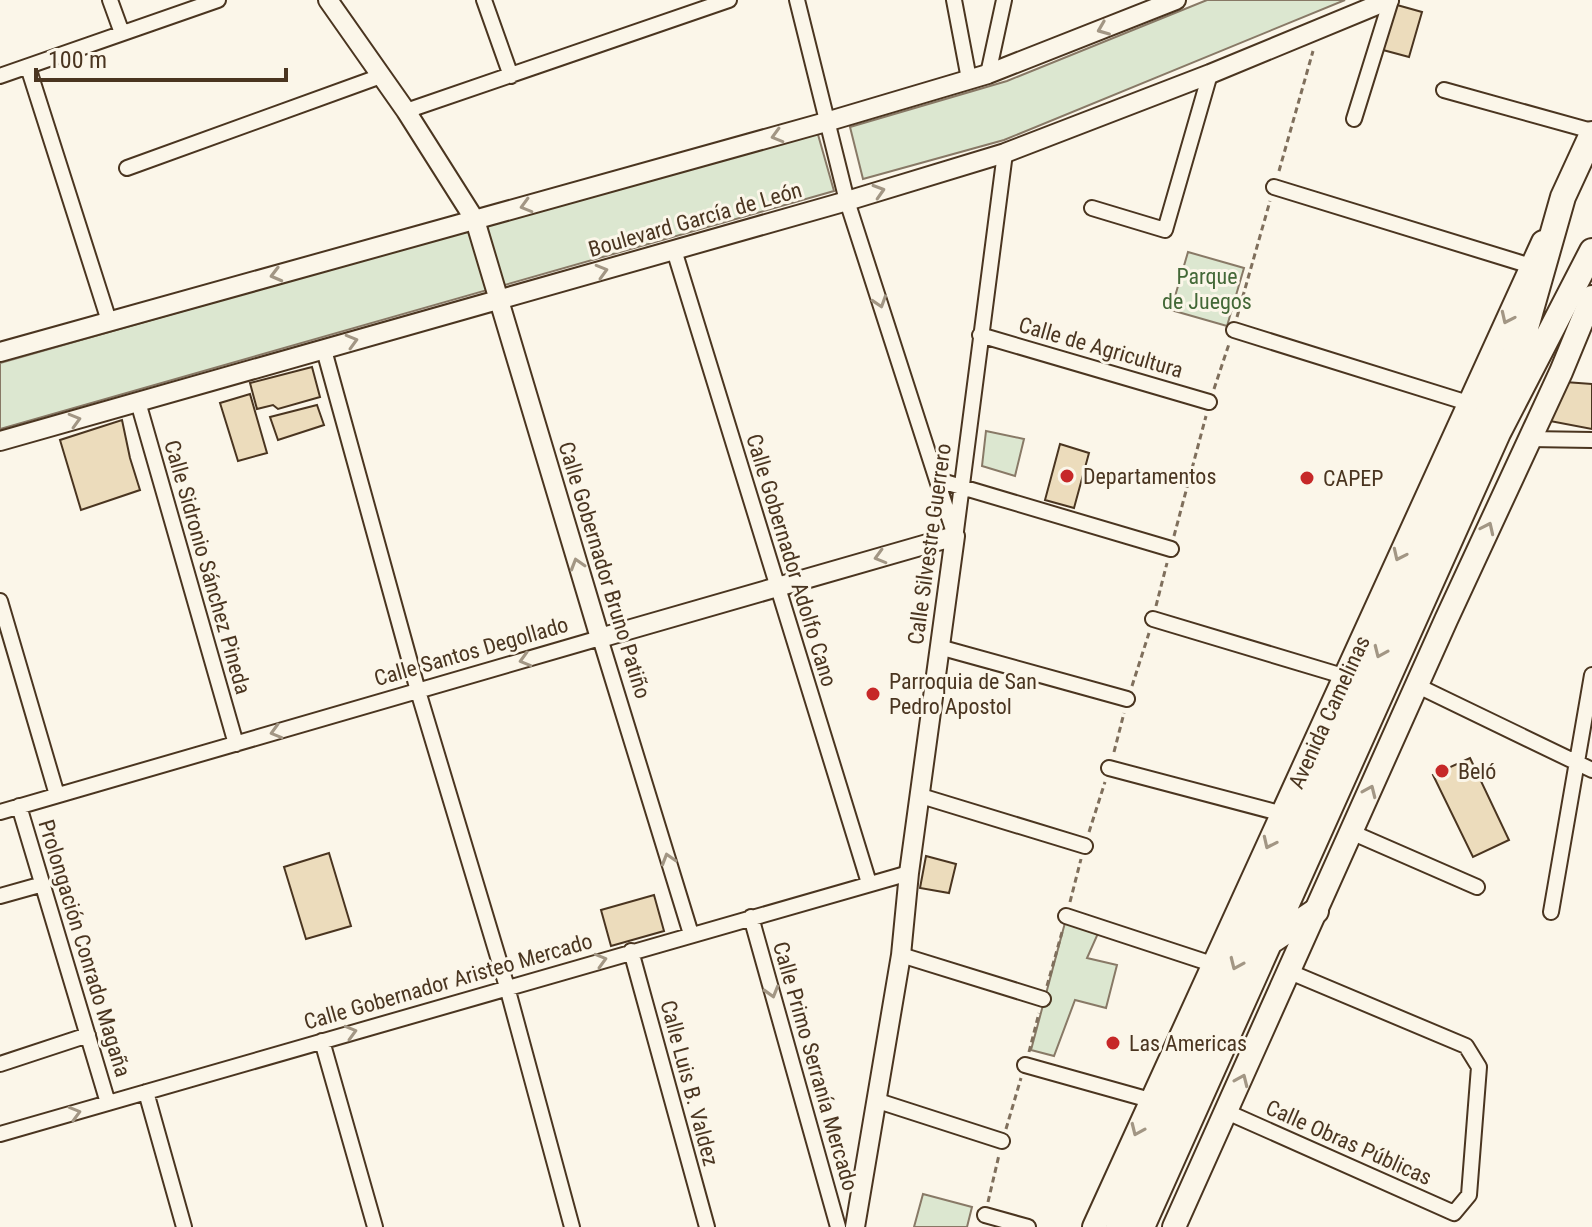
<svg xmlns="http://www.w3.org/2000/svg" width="1592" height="1227" font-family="'Roboto Condensed',sans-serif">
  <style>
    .green { fill: #dce7d0; stroke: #887966; stroke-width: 2 }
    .building { fill: #ecdcbc; stroke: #4a3520; stroke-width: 2 }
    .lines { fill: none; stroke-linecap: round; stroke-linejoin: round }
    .minor-casing { stroke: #4a3520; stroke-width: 18 }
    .tertiary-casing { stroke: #4a3520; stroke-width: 22 }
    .secondary-casing { stroke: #4a3520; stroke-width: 26 }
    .trunk-casing { stroke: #4a3520; stroke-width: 28 }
    .path { stroke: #7f6f5c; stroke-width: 3; stroke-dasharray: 6 4; stroke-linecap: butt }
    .minor { stroke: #fbf6e9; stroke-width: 14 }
    .tertiary { stroke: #fbf6e9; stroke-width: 18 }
    .secondary { stroke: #fbf6e9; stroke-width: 22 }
    .trunk { stroke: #fbf6e9; stroke-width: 24 }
    .oneway { stroke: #a29684 }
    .poi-dot { fill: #c62828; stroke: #fbf6e9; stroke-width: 3 }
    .labels { text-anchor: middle; stroke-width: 6; stroke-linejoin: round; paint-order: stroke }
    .street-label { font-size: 22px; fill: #4a3520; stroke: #fbf6e9 }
    .park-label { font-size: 22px; fill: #436837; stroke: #fbf6e9 }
    .poi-label { font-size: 22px; fill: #4a3520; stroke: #fbf6e9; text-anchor: start }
  </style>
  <rect width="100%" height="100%" fill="#fbf6e9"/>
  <path class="green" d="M1207 0H1345L1004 140 863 179 850 127 1007 81Z
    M817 131 834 191 0 429V363Z
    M1188 252 1244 268 1227 326 1171 310Z
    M986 431 1024 439 1015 476 982 466Z
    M1066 919 1100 929 1087 958 1117 965 1106 1008 1075 1000 1054 1056 1031 1050Z
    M923 1194 972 1207 967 1227H914Z"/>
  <path class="building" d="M1397 5 1422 12 1409 57 1383 50Z
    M312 367 320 397 278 409 273 405 257 409 250 383Z
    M1565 382 1592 384V429L1550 421Z
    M250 394 267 453 238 461 220 403Z
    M317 405 324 425 278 440 270 417Z
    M122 420 130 458 140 490 81 510 60 440Z
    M1060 444 1089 453 1074 508 1045 500Z
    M1470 758 1509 840 1473 857 1433 775Z
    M329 853 351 926 306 939 284 867Z
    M926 856 956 864 949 893 920 888Z
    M654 895 664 931 611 946 601 910Z"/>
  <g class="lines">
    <g class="minor-casing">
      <path id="minor" d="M110 0 122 33
        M484 0 511 76
        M797 0 847 201 955 536
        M954 0 969 79
        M28 67 109 321
        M988 74 1004 0
        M0 76 218 0
        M1444 90 1592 131
        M406 111 729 0
        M1354 119 1391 0
        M127 168 381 76
        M1274 187 1531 266
        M1092 208 1165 230 1210 74
        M674 250 869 883
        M1234 330 1468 403
        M980 335 1209 402
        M324 350 418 691 507 987 572 1227
        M138 402 236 744
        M1529 439 1592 440
        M938 480 1171 549
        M956 531 1005 153
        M0 601 57 795
        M1153 619 1343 676
        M939 647 1127 699
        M1418 686 1592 770
        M1109 768 1283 814
        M921 796 1085 846
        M19 806 108 1103
        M0 812 600 638 691 934
        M1351 832 1477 887
        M0 896 43 884
        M1551 912 1592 675
        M1066 916 1215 965
        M751 917 838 1227
        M631 951 707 1227
        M901 955 1043 999
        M322 1041 375 1227
        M0 1064 88 1035
        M1025 1065 1150 1100
        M146 1092 184 1227
        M875 1100 1002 1141
        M1227 1112 1454 1213 1469 1195 1479 1067 1466 1046 1290 972
        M0 1134 909 873
        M985 1215 1028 1227"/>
    </g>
    <g class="tertiary-casing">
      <path id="tertiary" d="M328 0 406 111 475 220 600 638 955 536 909 873 901 955 855 1227
        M0 352 826 122 988 74 1176 0
        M0 441 847 201 1005 153 1210 74 1389 0"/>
    </g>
    <g class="secondary-casing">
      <g id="secondary">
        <path id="s1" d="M1094 1227 1543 242"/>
        <path d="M1174 1227 1446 620 1561 372 1592 297"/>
      </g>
    </g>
    <g class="trunk-casing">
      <path id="trunk" d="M1270 942 1316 911
        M1118 1227 1525 331 1563 197 1592 134
        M1142 1227 1498 433 1592 251"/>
    </g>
    <path class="path" d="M1279 171 1313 51
      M1237 317 1270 201
      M1214 389 1229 344
      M1174 536 1206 416
      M1156 606 1167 563
      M1132 686 1149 633
      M1114 752 1124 713
      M1089 832 1105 782
      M1070 902 1081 859
      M1047 986 1062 932
      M1029 1052 1039 1013
      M1006 1129 1021 1078
      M988 1202 999 1155"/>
    <use href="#minor" class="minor"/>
    <use href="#tertiary" class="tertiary"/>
    <use href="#secondary" class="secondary"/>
    <use href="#trunk" class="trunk"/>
  </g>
  <defs><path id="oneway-chevron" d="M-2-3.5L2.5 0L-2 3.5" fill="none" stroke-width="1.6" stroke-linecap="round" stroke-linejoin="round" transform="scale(2)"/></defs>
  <g class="oneway">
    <use href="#oneway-chevron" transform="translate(1103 29) rotate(158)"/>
    <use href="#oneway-chevron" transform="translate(777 136) rotate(164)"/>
    <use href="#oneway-chevron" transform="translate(879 191) rotate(-17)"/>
    <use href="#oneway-chevron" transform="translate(526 206) rotate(164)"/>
    <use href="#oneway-chevron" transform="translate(602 271) rotate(-16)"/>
    <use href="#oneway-chevron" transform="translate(276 275) rotate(165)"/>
    <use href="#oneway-chevron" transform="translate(880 302) rotate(72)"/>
    <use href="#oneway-chevron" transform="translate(1507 318) rotate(115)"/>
    <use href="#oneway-chevron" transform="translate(352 341) rotate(-16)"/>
    <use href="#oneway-chevron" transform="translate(75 420) rotate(-16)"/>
    <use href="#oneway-chevron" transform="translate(1488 528) rotate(-65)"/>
    <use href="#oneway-chevron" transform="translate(1399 555) rotate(115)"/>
    <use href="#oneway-chevron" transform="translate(880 557) rotate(164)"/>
    <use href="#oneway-chevron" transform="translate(577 564) rotate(-107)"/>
    <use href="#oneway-chevron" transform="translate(1380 652) rotate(114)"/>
    <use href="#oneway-chevron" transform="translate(525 660) rotate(164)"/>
    <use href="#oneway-chevron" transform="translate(276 732) rotate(164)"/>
    <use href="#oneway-chevron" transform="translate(1370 791) rotate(-66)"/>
    <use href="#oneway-chevron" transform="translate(1269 843) rotate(115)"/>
    <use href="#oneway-chevron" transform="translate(668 859) rotate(-107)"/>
    <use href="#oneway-chevron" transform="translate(601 960) rotate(-16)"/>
    <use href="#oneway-chevron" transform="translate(1236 964) rotate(114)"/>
    <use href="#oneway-chevron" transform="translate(772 992) rotate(74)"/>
    <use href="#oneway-chevron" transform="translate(351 1032) rotate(-16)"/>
    <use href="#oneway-chevron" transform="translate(1242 1080) rotate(-66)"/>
    <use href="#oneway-chevron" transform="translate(75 1113) rotate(-16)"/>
    <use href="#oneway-chevron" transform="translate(1137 1130) rotate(114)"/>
  </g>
  <g class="poi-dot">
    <circle cx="1067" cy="476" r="8"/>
    <circle cx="1307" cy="478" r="8"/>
    <circle cx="873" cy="694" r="8"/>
    <circle cx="1442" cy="771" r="8"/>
    <circle cx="1113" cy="1043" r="8"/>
  </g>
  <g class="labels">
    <g class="street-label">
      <text transform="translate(695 219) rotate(-16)" y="8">Boulevard García de León</text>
      <text transform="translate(1101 347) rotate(16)" y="8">Calle de Agricultura</text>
      <text transform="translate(929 544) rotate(-82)" y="8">Calle Silvestre Guerrero</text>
      <text transform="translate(792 560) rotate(73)" y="8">Calle Gobernador Adolfo Cano</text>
      <text transform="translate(208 567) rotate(74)" y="8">Calle Sidronio Sánchez Pineda</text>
      <text transform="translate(605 570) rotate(73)" y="8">Calle Gobernador Bruno Patiño</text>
      <text transform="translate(471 651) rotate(-16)" y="8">Calle Santos Degollado</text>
      <text dy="8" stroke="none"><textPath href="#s1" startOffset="566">Avenida Camelinas</textPath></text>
      <text transform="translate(85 948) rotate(73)" y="8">Prolongación Conrado Magaña</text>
      <text transform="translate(448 981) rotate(-16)" y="8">Calle Gobernador Aristeo Mercado</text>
      <text transform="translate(816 1066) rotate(74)" y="8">Calle Primo Serranía Mercado</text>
      <text transform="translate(690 1083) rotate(75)" y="8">Calle Luis B. Valdez</text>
      <text transform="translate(1349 1142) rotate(24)" y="8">Calle Obras Públicas</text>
    </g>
    <g class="park-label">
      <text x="1207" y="284">Parque<tspan x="1207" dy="25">de Juegos</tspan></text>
    </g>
    <g class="poi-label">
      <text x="1083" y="484">Departamentos</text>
      <text x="1323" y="486">CAPEP</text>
      <text x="889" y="689">Parroquia de San<tspan x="889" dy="25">Pedro Apostol</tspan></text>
      <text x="1458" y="779">Beló</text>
      <text x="1129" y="1051">Las Americas</text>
    </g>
  </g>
  <path d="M36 68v12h250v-12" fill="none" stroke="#4a3520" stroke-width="4"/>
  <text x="48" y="68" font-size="24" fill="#4a3520" stroke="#fbf6e9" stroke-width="6" paint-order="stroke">100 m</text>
</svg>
